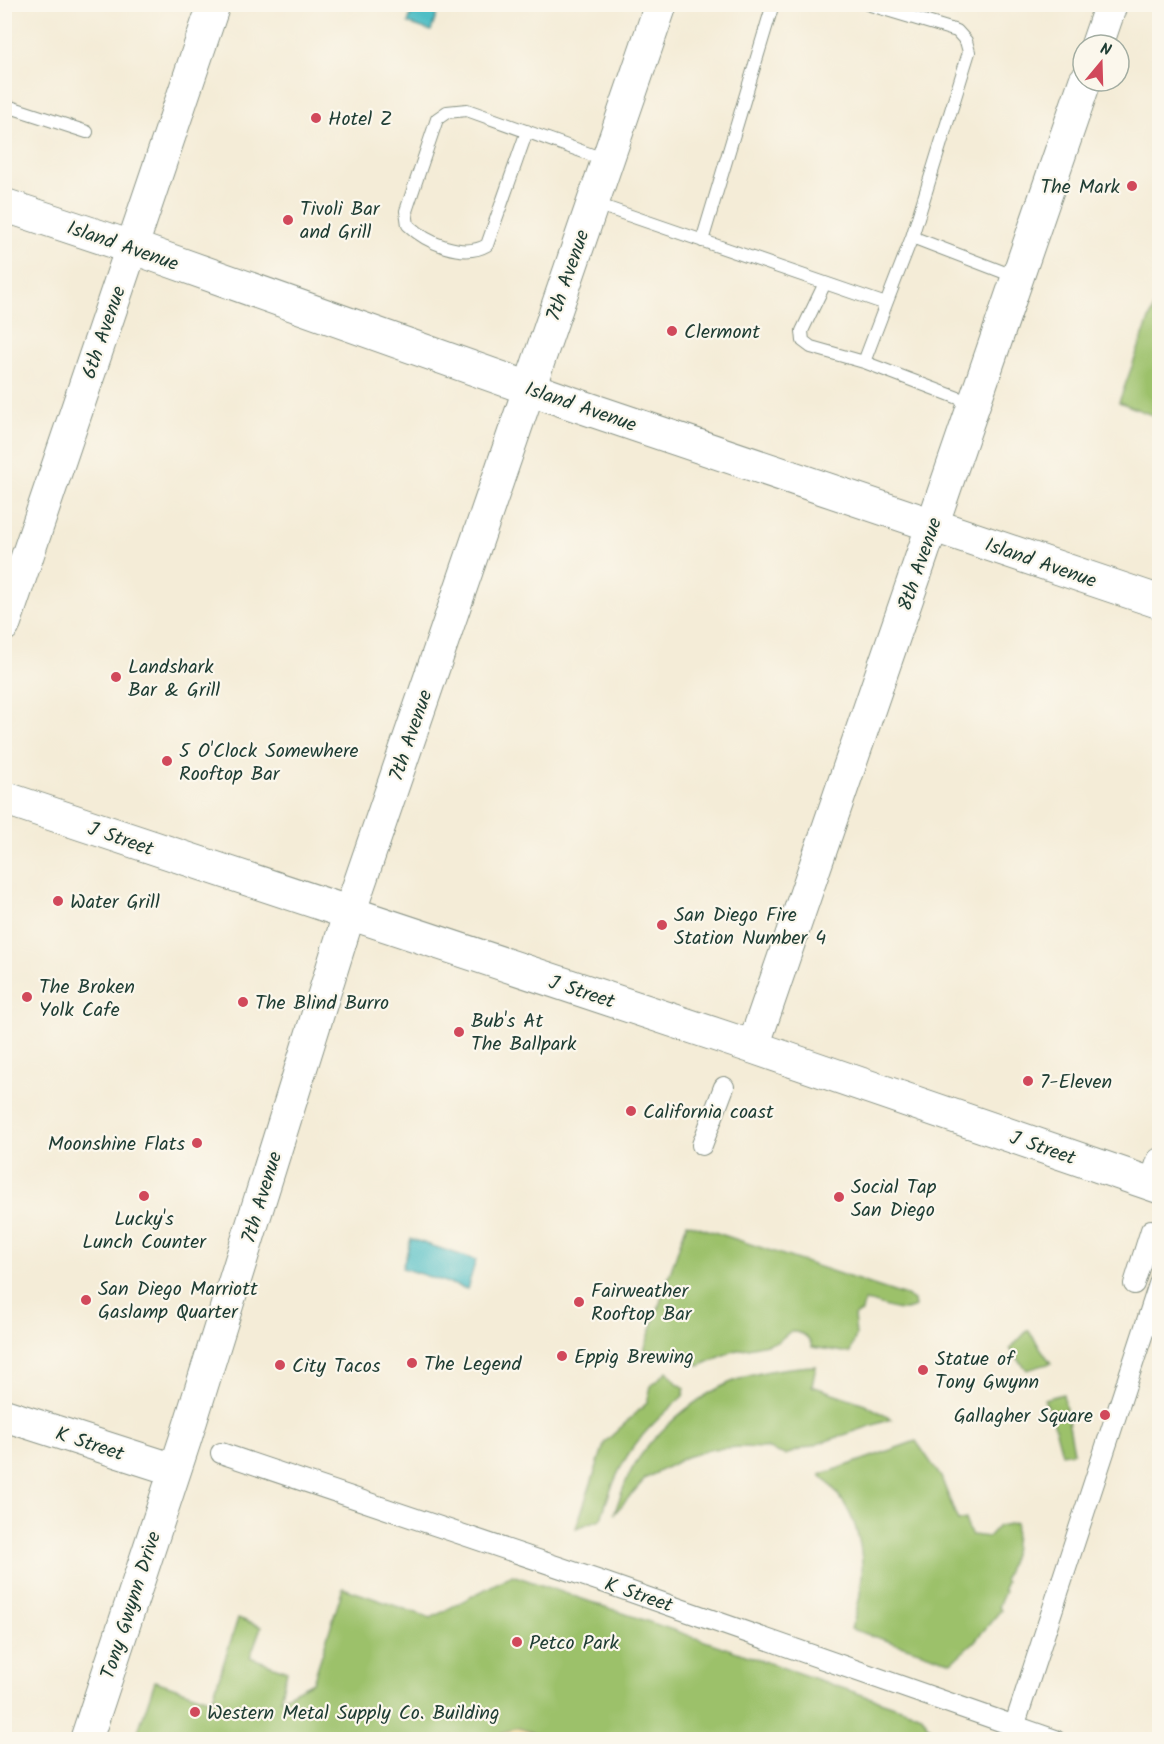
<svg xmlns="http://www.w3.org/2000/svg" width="1164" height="1744" font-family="Kalam,sans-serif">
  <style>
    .green { fill: #9cc16b; stroke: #5e7f50; stroke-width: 1.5 }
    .sand { fill: #eeda9e; stroke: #868c69; stroke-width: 1.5 }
    .water { fill: #4fbec5; stroke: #377e7c; stroke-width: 1.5 }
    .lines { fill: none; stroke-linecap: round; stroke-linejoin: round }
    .service-casing { stroke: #8a9486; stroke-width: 14 }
    .pedestrian-casing { stroke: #8a9486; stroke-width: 22 }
    .minor-casing { stroke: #8a9486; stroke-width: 28 }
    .tertiary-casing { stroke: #8a9486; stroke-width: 34 }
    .secondary-casing { stroke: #8a9486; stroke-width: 35 }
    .service { stroke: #fff; stroke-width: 12 }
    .pedestrian { stroke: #fff; stroke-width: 20 }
    .minor { stroke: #fff; stroke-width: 26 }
    .tertiary { stroke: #fff; stroke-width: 32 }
    .secondary { stroke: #fff; stroke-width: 33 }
    .poi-dot { fill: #d1495b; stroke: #fbf7ec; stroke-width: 2 }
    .labels { text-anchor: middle; stroke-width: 4.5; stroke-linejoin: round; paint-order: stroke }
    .poi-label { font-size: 20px; fill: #1f3d34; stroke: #fbf7ec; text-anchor: start }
    .street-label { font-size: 20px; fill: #1f3d34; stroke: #fbf7ec }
  </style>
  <rect width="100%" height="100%" fill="#fbf7ec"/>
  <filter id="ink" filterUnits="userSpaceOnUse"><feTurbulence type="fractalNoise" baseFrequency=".0167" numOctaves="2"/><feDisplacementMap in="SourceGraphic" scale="12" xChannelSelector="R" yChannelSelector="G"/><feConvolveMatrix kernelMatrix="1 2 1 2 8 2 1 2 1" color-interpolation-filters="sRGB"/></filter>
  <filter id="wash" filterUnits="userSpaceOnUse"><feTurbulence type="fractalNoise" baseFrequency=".008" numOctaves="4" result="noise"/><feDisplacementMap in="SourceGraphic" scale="24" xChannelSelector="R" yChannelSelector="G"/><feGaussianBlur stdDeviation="1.35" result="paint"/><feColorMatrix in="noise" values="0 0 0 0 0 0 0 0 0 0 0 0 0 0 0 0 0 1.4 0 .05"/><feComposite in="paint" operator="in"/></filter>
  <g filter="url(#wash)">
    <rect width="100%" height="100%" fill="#f4ecd7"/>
    <path class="green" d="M1155 303 1160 304 1159 418 1119 402Z
      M687 1223 906 1296 914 1301 915 1307C900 1316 880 1302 864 1301L862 1312 854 1316 856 1335 850 1353 812 1347C809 1335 802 1333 791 1331L777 1342 733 1351 699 1366 686 1354 644 1350Z
      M1028 1330 1051 1363 1027 1370 1010 1349Z
      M816 1366 812 1386 865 1404 891 1419 785 1455 766 1448 740 1447 712 1449 686 1457 646 1478 614 1514C619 1501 623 1487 629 1475 638 1456 654 1438 669 1424 715 1381 754 1369 816 1366Z
      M667 1371 677 1383 685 1388 683 1396C636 1438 619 1457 601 1519L576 1528 605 1442 647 1403 651 1386Z
      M1063 1394 1074 1452 1062 1454 1052 1416 1044 1399Z
      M916 1441 941 1477 958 1521 966 1519 967 1528 972 1535 988 1537 998 1526 1016 1523 1013 1554 1004 1580 1006 1582 1003 1589 1005 1591 998 1607 1001 1610 974 1642 952 1662 851 1629C871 1572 866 1516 820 1475Z
      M512 1575 921 1715 938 1739 135 1740 155 1681 212 1700 238 1618 261 1627 250 1657 287 1671 280 1699 313 1682 343 1588 431 1618Z"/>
    <path class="sand" d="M516 1727 552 1739H491Z"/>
    <path class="water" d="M414 5H440L431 31 408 23Z
      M411 1239 476 1260 467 1289 402 1268Z"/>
  </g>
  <g filter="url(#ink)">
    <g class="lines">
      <g class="service-casing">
        <path id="service" d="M867 4 957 31 966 41 969 52 912 237
          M4 105 87 132
          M527 131 487 245C463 259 427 243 408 225L406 211 437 119 447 112 467 110 606 160
          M593 203 886 304 864 362 974 404
          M702 241 773 4
          M825 283 802 331 803 341 811 347 864 362
          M886 304 912 237 1016 277"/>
      </g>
      <g class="pedestrian-casing">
        <path id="pedestrian" d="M702 1145 724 1087
          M1134 1284 1151 1230
          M221 1453 600 1581 1055 1740
          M1015 1724 1160 1281"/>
      </g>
      <g class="minor-casing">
        <path id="minor" d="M1152 1184 1160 1161"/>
      </g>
      <g class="tertiary-casing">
        <path id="tertiary" d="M1097 45 1111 4
          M4 625 214 4
          M753 1047 1085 81
          M4 1415 175 1470
          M86 1740 185 1440 349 914 661 4"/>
      </g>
      <g class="secondary-casing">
        <path id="secondary" d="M4 205 146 252 568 402 1160 602
          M4 798 753 1047 1160 1187"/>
      </g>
      <use href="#service" class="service"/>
      <use href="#pedestrian" class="pedestrian"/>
      <use href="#minor" class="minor"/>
      <use href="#tertiary" class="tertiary"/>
      <use href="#secondary" class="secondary"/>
    </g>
  </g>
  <g class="poi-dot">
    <circle cx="316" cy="118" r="6"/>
    <circle cx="1132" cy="186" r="6"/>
    <circle cx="288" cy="220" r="6"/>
    <circle cx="672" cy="331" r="6"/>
    <circle cx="116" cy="677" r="6"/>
    <circle cx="167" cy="761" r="6"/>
    <circle cx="58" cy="901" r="6"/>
    <circle cx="662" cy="925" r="6"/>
    <circle cx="27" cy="997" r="6"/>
    <circle cx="243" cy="1002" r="6"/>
    <circle cx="459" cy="1032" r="6"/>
    <circle cx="1028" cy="1081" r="6"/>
    <circle cx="631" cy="1111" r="6"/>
    <circle cx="197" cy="1143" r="6"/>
    <circle cx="144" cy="1196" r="6"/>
    <circle cx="839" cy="1197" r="6"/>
    <circle cx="86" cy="1300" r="6"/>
    <circle cx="579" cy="1302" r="6"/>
    <circle cx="562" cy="1356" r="6"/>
    <circle cx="412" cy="1363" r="6"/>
    <circle cx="280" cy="1365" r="6"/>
    <circle cx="923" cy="1370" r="6"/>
    <circle cx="1105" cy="1415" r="6"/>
    <circle cx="517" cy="1642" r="6"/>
    <circle cx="195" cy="1712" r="6"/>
  </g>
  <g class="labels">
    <g class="poi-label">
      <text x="328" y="125">Hotel Z</text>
      <text x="1120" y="193" text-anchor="end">The Mark</text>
      <text x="300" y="215">Tivoli Bar<tspan x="300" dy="23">and Grill</tspan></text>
      <text x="684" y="338">Clermont</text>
      <text x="128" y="673">Landshark<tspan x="128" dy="23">Bar &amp; Grill</tspan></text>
      <text x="179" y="757">5 O'Clock Somewhere<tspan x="179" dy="23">Rooftop Bar</tspan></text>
      <text x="70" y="908">Water Grill</text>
      <text x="674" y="921">San Diego Fire<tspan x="674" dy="23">Station Number 4</tspan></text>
      <text x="39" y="993">The Broken<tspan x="39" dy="23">Yolk Cafe</tspan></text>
      <text x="255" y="1009">The Blind Burro</text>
      <text x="471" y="1027">Bub's At<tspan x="471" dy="23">The Ballpark</tspan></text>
      <text x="1040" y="1088">7-Eleven</text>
      <text x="643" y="1118">California coast</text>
      <text x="185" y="1150" text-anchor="end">Moonshine Flats</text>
      <text x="851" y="1193">Social Tap<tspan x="851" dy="23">San Diego</tspan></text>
      <text x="144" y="1225" text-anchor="middle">Lucky's<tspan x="144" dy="23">Lunch Counter</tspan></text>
      <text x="98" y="1295">San Diego Marriott<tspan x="98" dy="23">Gaslamp Quarter</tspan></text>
      <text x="591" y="1297">Fairweather<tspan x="591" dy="23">Rooftop Bar</tspan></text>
      <text x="574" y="1363">Eppig Brewing</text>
      <text x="935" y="1365">Statue of<tspan x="935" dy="23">Tony Gwynn</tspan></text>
      <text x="424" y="1370">The Legend</text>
      <text x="292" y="1372">City Tacos</text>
      <text x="1093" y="1422" text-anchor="end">Gallagher Square</text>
      <text x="529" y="1649">Petco Park</text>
      <text x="207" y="1719">Western Metal Supply Co. Building</text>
    </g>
    <g class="street-label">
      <text transform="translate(123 245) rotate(19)" y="7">Island Avenue</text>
      <text transform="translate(567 275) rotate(-71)" y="7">7th Avenue</text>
      <text transform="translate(103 332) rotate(-71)" y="7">6th Avenue</text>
      <text transform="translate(581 406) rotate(19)" y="7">Island Avenue</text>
      <text transform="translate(1041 562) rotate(19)" y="7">Island Avenue</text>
      <text transform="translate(919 564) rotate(-71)" y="7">8th Avenue</text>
      <text transform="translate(410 735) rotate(-71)" y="7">7th Avenue</text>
      <text transform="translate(121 838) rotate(19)" y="7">J Street</text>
      <text transform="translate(582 991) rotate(18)" y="7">J Street</text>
      <text transform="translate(1043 1147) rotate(19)" y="7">J Street</text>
      <text transform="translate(261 1197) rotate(-73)" y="7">7th Avenue</text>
      <text transform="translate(90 1443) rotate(18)" y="7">K Street</text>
      <text transform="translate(639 1594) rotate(19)" y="7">K Street</text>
      <text transform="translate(130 1605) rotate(-72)" y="7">Tony Gwynn Drive</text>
    </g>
  </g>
  <rect width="1164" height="1744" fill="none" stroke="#fbf7ec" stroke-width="24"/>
  <g transform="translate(1101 63) rotate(19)"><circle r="28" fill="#fbf7ec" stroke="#a3ada2" stroke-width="1.5"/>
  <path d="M0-4.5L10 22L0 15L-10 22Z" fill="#d1495b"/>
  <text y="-9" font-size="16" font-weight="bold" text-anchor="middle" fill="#1f3d34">N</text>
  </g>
</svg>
